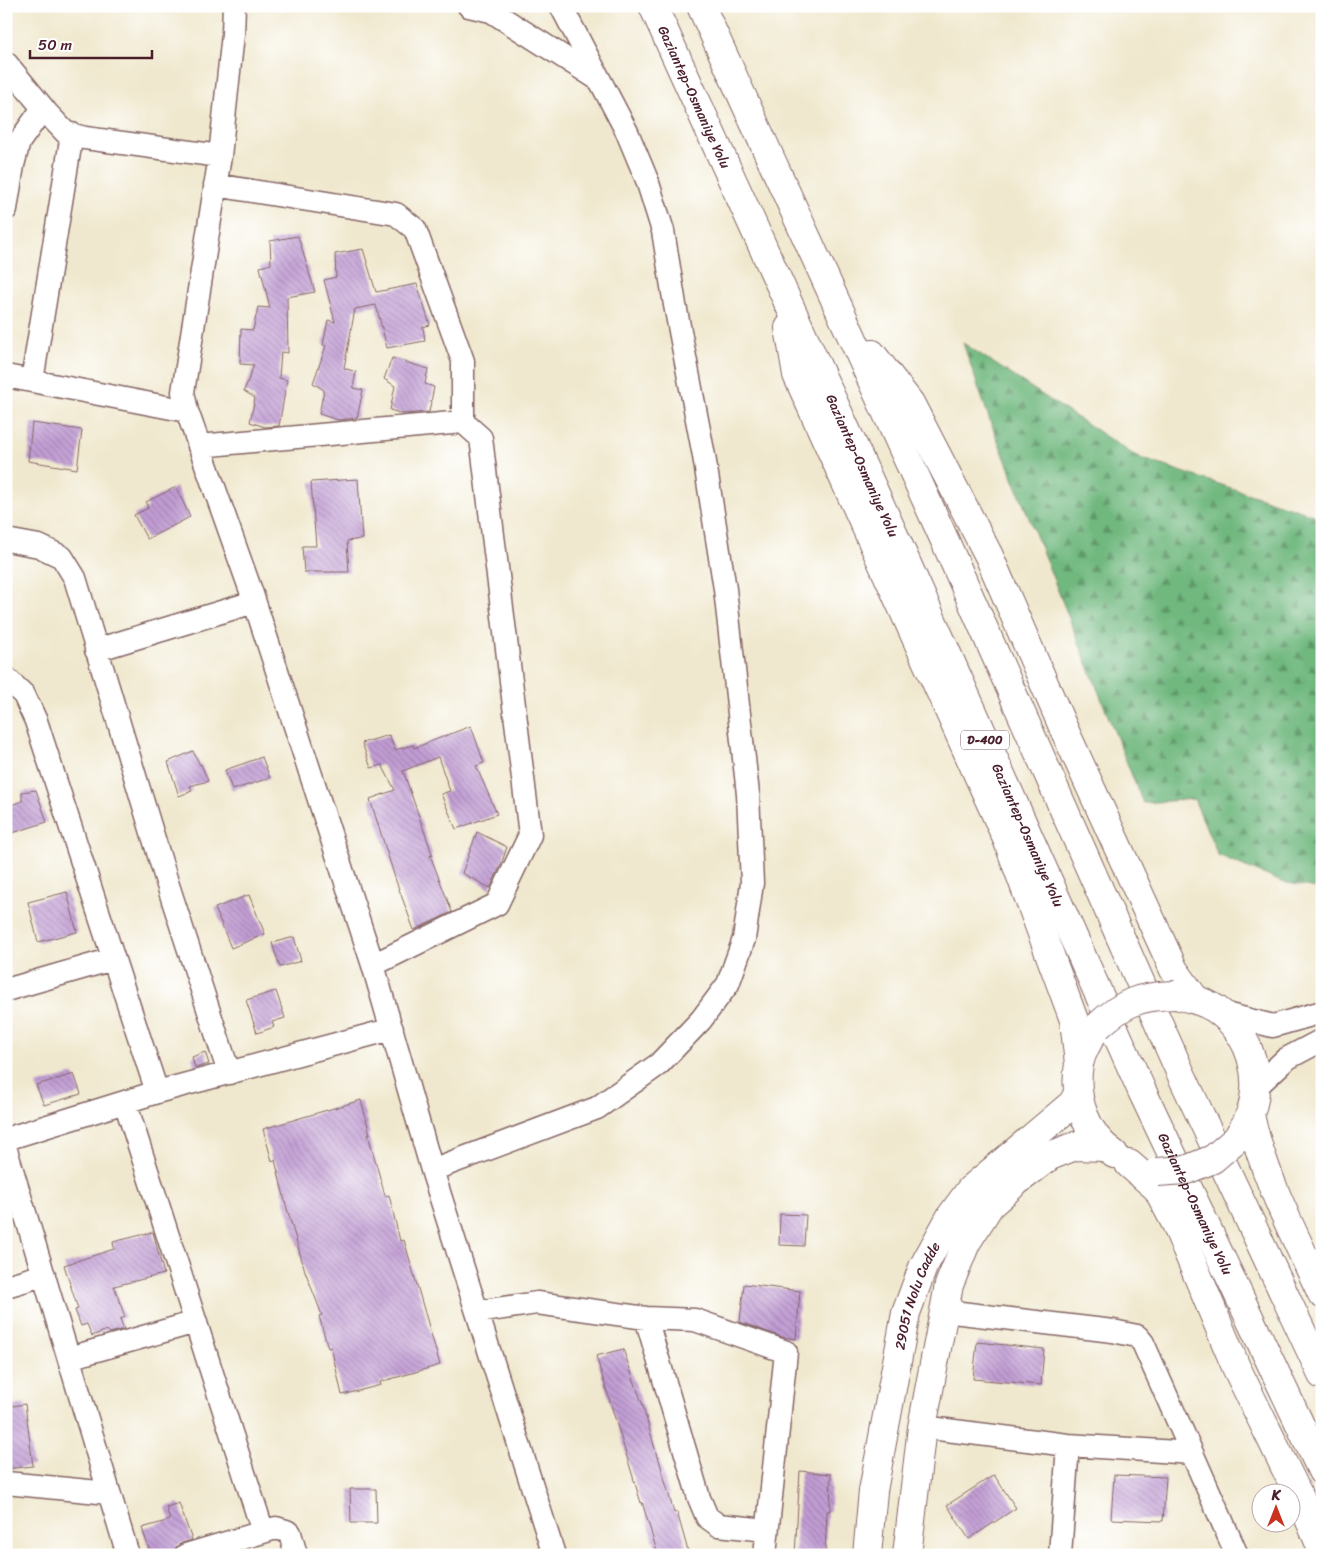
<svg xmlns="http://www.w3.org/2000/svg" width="1328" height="1561" font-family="Sriracha,sans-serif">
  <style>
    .forest { fill: url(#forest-firs); stroke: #5c6c54 }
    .building { fill: url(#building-back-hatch) }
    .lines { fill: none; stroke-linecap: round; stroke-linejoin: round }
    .minor-casing { stroke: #846564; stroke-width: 25 }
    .major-casing { stroke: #846564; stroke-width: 30 }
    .highway-casing { stroke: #846564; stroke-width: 30 }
    .minor { stroke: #fff; stroke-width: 22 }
    .major { stroke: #fff; stroke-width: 28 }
    .highway { stroke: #fff; stroke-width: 28 }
    .major-bridge-casing { stroke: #846564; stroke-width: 30; stroke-linecap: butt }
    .major-bridge { stroke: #fff; stroke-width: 28 }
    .labels { text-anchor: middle; stroke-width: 5; stroke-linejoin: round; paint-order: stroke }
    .shield { fill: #fff; stroke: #80626b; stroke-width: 1 }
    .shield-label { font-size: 12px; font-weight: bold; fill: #4a1f2b }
    .street-label { font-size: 14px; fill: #4a1f2b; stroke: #fff }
  </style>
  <defs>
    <pattern id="forest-firs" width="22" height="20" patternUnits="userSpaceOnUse" patternTransform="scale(1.25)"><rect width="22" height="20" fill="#6fb87e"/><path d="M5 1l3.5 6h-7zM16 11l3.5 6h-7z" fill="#5d9567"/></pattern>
    <pattern id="building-back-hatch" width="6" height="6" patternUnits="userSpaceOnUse" patternTransform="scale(1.25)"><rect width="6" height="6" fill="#c19dd4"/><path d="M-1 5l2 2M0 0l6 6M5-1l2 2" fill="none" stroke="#9f7fac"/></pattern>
  </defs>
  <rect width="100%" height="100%" fill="#fff"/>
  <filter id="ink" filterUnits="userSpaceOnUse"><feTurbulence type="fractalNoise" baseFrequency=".02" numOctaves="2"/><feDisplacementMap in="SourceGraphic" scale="10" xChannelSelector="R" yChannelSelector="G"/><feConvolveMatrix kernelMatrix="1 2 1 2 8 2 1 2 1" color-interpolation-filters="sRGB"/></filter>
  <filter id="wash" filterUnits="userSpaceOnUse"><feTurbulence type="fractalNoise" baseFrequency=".0096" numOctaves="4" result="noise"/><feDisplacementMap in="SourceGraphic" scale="20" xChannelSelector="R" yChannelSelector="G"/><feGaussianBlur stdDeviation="1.12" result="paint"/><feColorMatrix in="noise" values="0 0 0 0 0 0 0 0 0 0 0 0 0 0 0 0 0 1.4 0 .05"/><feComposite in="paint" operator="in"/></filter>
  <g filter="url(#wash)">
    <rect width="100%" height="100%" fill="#f0e8ce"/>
    <path class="forest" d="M963 343 1137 457 1322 518V889L1282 882 1218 855 1194 799 1143 803 989 418Z"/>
    <g id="blocks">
      <path class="building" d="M298 236 315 292 287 297 288 353 281 352 279 378 287 380 279 426 265 427 250 422 255 398 244 391 254 365 240 364 241 329 253 330 258 307 270 308 260 267 271 264 270 241Z
        M363 249 376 292 417 284 430 325 423 327 425 341 387 348 376 305 355 309 344 368 356 372 353 388 363 390 357 418 338 420 319 414 324 390 313 383 326 346 323 345 328 320 335 322 324 280 336 277 335 254Z
        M392 358 428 369 425 384 434 387 429 412 403 414 390 410 395 386 384 379Z
        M32 423 82 430 77 469 28 461Z
        M358 479 362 539 347 541 349 572H304L302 546H316L311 482Z
        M176 487 190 517 147 539 134 515 148 508 146 502Z
        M471 726 484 763 476 766 497 814 456 829 441 794 450 791 438 757 403 771 433 856 430 855 452 912 414 930 396 881 370 799 395 790 382 765 371 768 362 743 389 735 395 750 413 745 414 748Z
        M193 751 200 765 201 764 208 781 190 786 192 791 179 796 168 762Z
        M262 757 270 778 232 790 225 770Z
        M36 790 47 822 6 835V807L22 801V792Z
        M477 832 507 847 501 865 490 888 462 873Z
        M67 892 77 932 38 942 28 902Z
        M249 895 265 934 231 948 215 908Z
        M294 937 301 961 280 967 272 943Z
        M276 991 285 1018 272 1022 274 1027 257 1033 246 1000Z
        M205 1052 209 1064 195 1068 192 1057Z
        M74 1074 81 1094 44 1105 36 1085Z
        M361 1100 370 1134H368L385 1196 389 1195 400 1241 404 1240 440 1365 380 1382 381 1385 342 1395 331 1347 328 1348 319 1316 322 1315 305 1271 286 1205 275 1160 272 1161 263 1129Z
        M780 1214 806 1215 804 1246 779 1245Z
        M153 1232 164 1274 114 1286 125 1317 120 1319 124 1329 110 1333 107 1330 92 1336 87 1324 81 1326 75 1310 78 1309 64 1265 114 1249 113 1242Z
        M744 1284 800 1291 796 1339 782 1337 740 1322Z
        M977 1342 1044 1349 1041 1385 973 1379Z
        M623 1349 642 1403 657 1456H658L674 1513 677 1512 688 1551 674 1555H658L642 1502 641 1503 596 1356Z
        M25 1404 33 1466 6 1469V1407Z
        M800 1471 831 1474 830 1511H827L825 1555H795Z
        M994 1475 1016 1508 969 1539 947 1505Z
        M1114 1475 1166 1477 1163 1521 1111 1519Z
        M350 1489H376L377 1523H351Z
        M179 1503 192 1540 182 1543 177 1546 174 1550 159 1555H151L142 1528 170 1520 166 1507Z"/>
    </g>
  </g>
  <g filter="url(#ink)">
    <use href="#blocks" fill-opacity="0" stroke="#846564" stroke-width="1"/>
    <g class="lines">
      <g class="minor-casing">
        <path id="minor" d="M234 6 233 34 220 156 183 392 187 411 251 591 373 965 432 1170 554 1555
          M469 6 491 11 598 79
          M6 63 47 113 66 133 85 138 220 156
          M215 185 396 214 415 229 463 361V422L481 438 530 835 497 904 373 965
          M6 209 13 165 19 142 43 108
          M6 376 187 411
          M32 381 72 134
          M199 446 463 422
          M6 540 39 546 62 557 75 578 167 882 229 1073
          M96 650 254 602
          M6 678 24 695 36 721 157 1092
          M6 990 113 959
          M1221 1013 1273 1026 1322 1012
          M1256 1087 1286 1059 1322 1040
          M125 1102 263 1532
          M6 1139 157 1092 392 1029
          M6 1150 128 1555
          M432 1170 597 1108 659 1064 701 1020 728 984 744 939 752 883 748 794 725 589 704 456 675 305 663 231 647 180 627 132 561 6
          M6 1286 44 1275
          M944 1311 1113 1331 1137 1336 1143 1343 1192 1453
          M477 1312 537 1303 646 1318 695 1320 786 1352 765 1555
          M646 1318 699 1498 707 1517 718 1525 767 1530
          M69 1358 196 1322
          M922 1427 1068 1445 1192 1453 1237 1555
          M6 1483 109 1493
          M186 1555 276 1528 286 1531 290 1533 296 1555
          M1060 1555 1068 1445"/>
      </g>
      <g class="major-casing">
        <g id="major">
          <path d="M1175 995C1191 998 1208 1002 1221 1013 1251 1037 1263 1078 1250 1114 1248 1121 1243 1128 1239 1135"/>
          <path d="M1098 1026C1090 1038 1082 1050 1079 1064 1073 1098 1086 1135 1114 1154"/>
          <path id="s1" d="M867 1555 873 1491 906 1313 923 1267 951 1216 970 1190 1072 1104 1078 1094"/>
          <path d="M907 1555 922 1427 949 1285 966 1243 990 1205 1016 1182 1050 1156 1075 1146 1104 1147"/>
        </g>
      </g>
      <g class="highway-casing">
        <g id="highway">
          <path id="s2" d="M653 6 899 546 1142 1091 1322 1471"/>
          <path d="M701 6 945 541 1181 1074 1322 1375"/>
          <path d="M789 328 797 375 1007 839 1074 1020 1079 1064"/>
          <path d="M872 354 910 403 989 556 1063 727 1174 970 1195 999"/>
          <path d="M1250 1115C1264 1178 1295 1236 1322 1294"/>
          <path d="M1129 1164 1157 1188 1176 1224 1236 1367 1301 1500 1322 1549"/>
        </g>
      </g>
      <use href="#minor" class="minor"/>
      <use href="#major" class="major"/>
      <use href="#highway" class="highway"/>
      <g class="major-bridge-casing">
        <path id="major-bridge" d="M1098 1026C1124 1002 1140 996 1175 995
          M1157 1172 1186 1170 1213 1159 1235 1140"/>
      </g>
      <use href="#major-bridge" class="major-bridge"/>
    </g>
  </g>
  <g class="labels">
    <rect class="shield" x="961" y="730.5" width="48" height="19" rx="4"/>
    <g class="shield-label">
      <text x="985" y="744">D-400</text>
    </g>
    <g class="street-label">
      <text dy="5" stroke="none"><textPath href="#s2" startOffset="100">Gaziantep-Osmaniye Yolu</textPath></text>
      <text dy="5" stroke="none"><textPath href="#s2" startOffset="505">Gaziantep-Osmaniye Yolu</textPath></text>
      <text dy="5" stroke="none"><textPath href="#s2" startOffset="910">Gaziantep-Osmaniye Yolu</textPath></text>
      <text dy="5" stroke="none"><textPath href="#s2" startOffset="1315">Gaziantep-Osmaniye Yolu</textPath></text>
      <text dy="5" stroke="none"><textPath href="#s1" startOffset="265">29051 Nolu Cadde</textPath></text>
    </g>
  </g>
  <rect width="1328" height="1561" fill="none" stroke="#fff" stroke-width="25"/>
  <g transform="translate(1276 1508)"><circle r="24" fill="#ffffff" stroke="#b7a5aa"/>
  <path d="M0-4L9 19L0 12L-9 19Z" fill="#c8321e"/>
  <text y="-8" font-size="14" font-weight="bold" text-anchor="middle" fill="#4a1f2b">K</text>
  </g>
  <path d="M30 50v8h122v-8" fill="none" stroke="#4a1f2b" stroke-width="2.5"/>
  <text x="38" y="50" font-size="15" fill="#4a1f2b" stroke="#ffffff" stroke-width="4" paint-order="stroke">50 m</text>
</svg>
